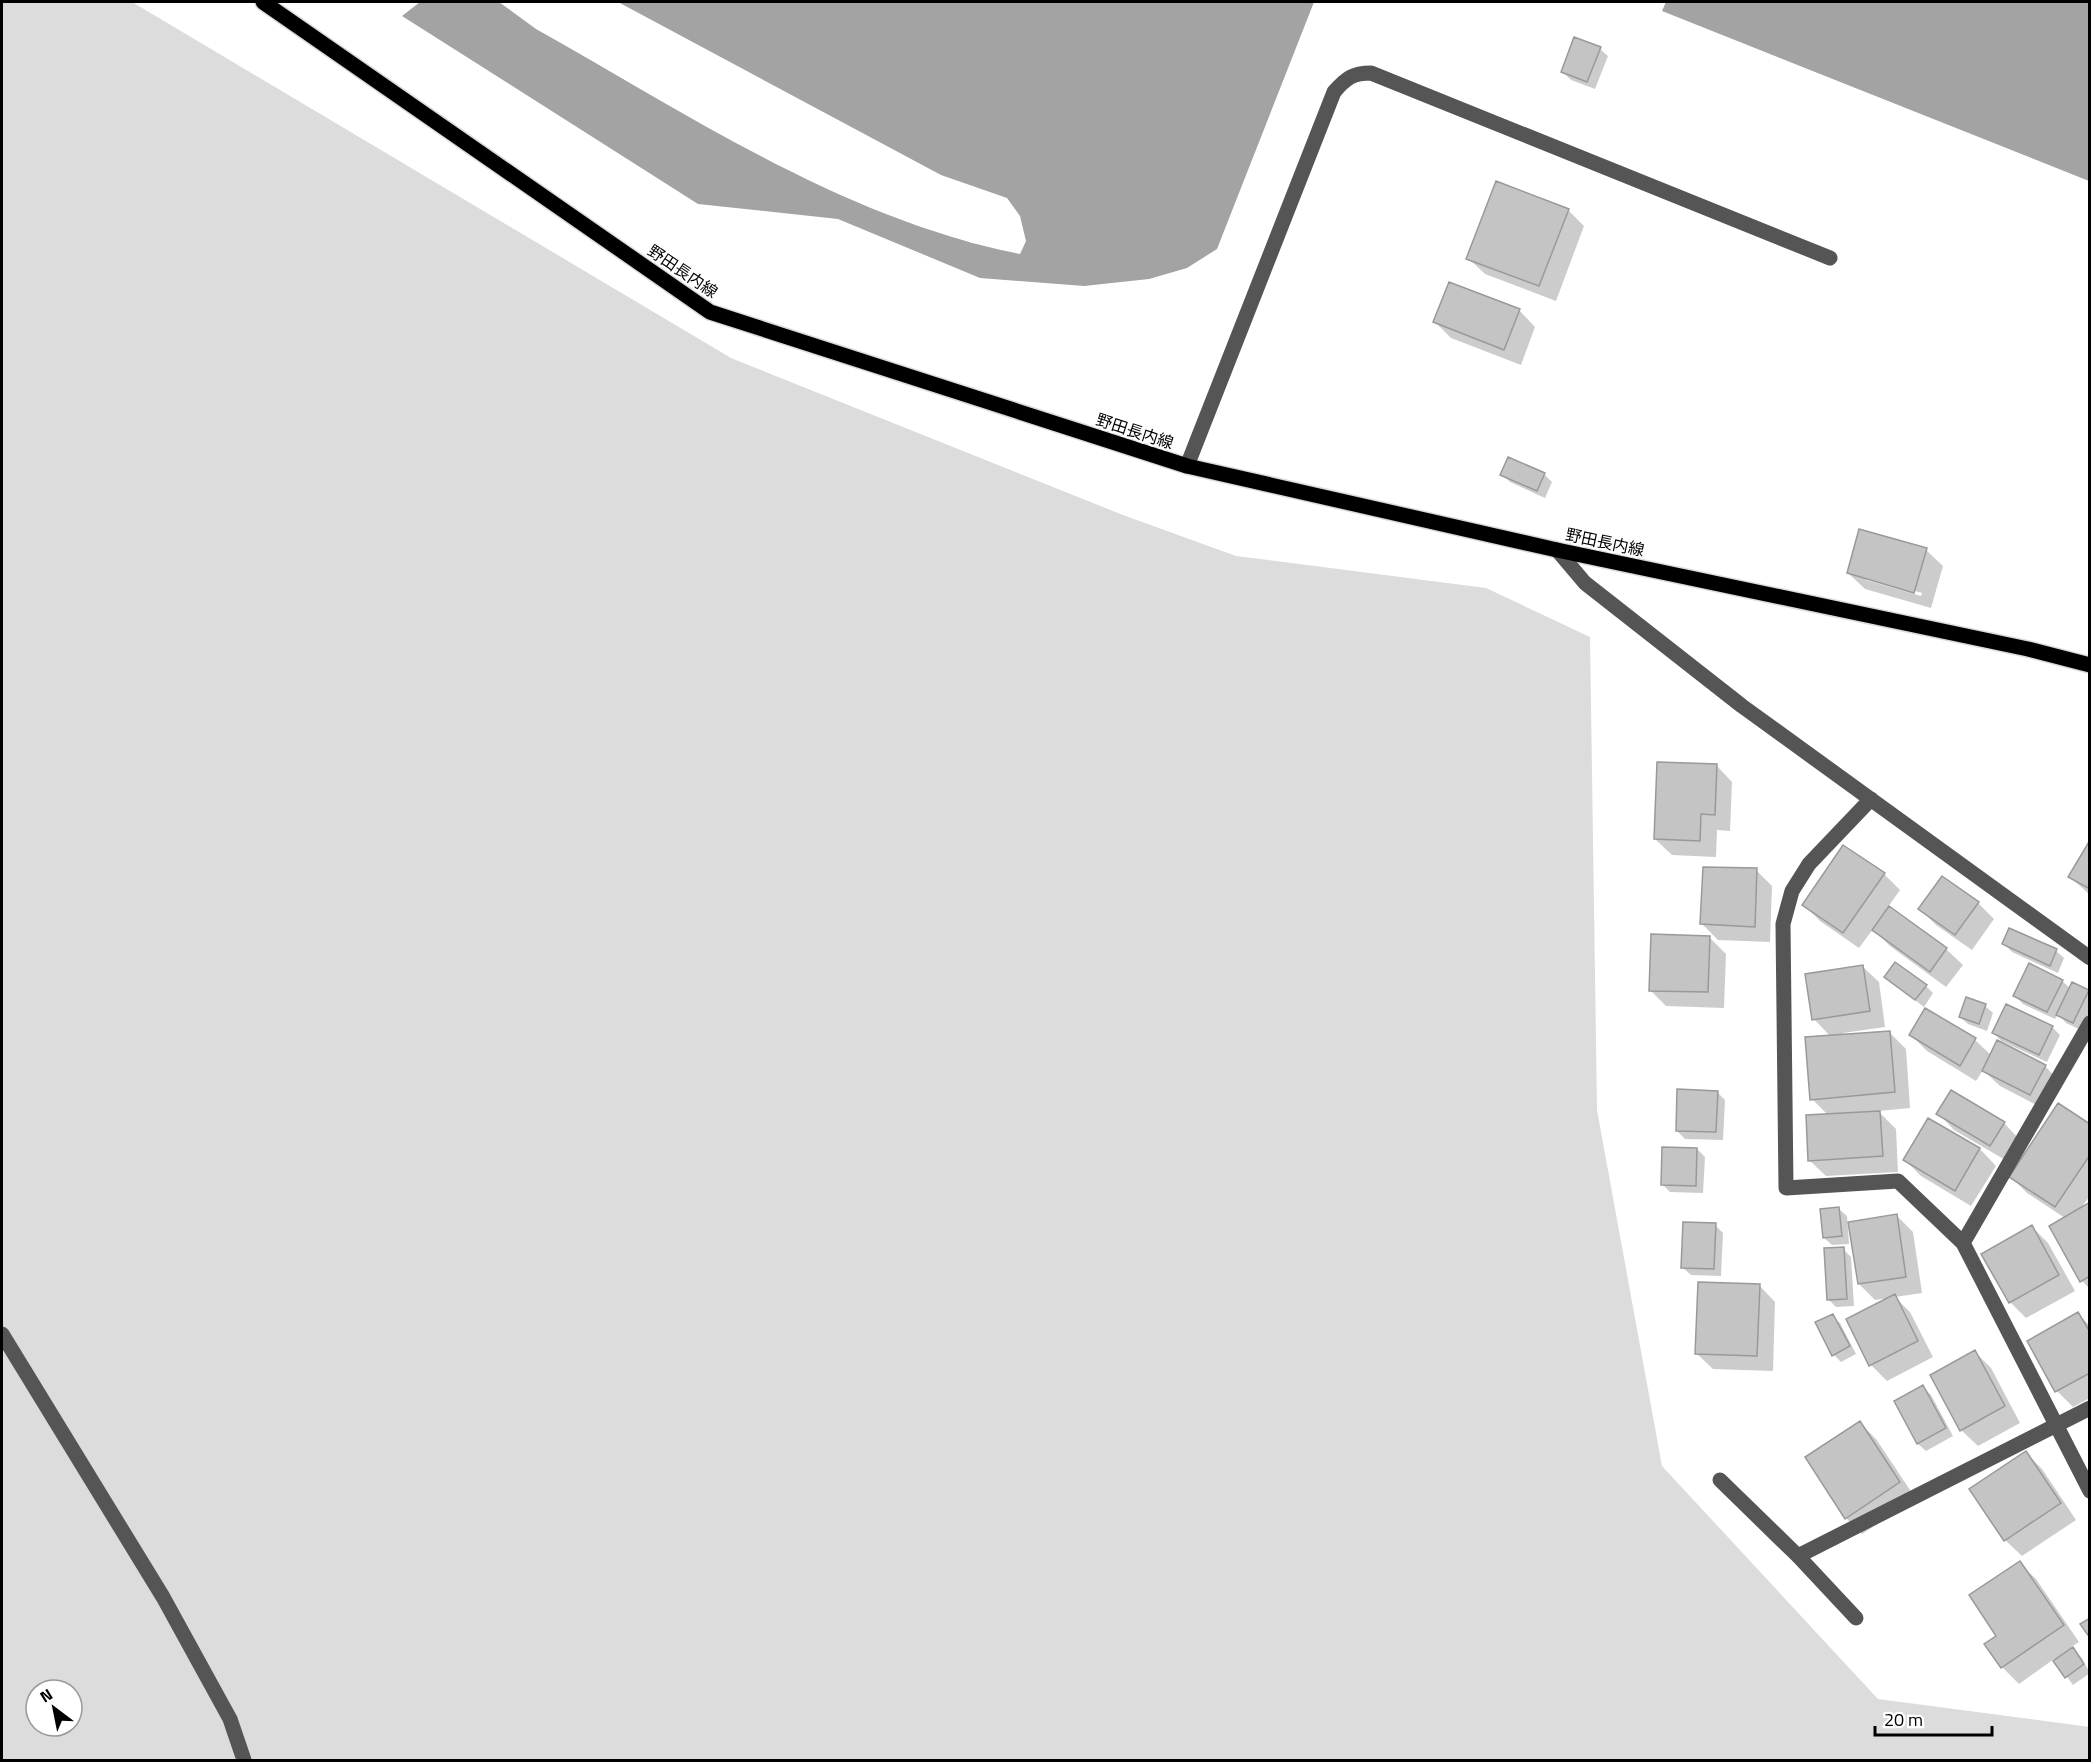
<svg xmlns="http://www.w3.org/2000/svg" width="2091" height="1762" font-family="'Titillium Web','Noto Sans JP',sans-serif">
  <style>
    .green { fill: #dcdcdc; fill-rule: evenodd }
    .water { fill: #a3a3a3 }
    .pier { fill: #fff }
    .shadow { fill: #0003; fill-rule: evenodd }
    .building { fill: #c4c4c4; stroke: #999; stroke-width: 1.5 }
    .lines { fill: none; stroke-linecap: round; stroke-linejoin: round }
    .major-casing { stroke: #dbdbdb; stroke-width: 18 }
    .minor { stroke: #555; stroke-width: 15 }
    .major { stroke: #000; stroke-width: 15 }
    .labels { text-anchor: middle; stroke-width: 4.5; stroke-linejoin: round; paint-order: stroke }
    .street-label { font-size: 16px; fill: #000; stroke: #fff }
  </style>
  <rect width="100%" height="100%" fill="#fff"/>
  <path class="green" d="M2 2H132L731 358 1123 515 1236 556 1486 588 1590 637 1597 1110 1662 1466 1878 1699 2090 1727 2089 1760H2ZM36 1690H72V1726H36Z"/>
  <path class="water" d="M420 2H499L536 29C691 116 844 219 1020 254L1026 241 1020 216 1007 198 941 175 618 2H1314L1217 249 1187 268 1149 279 1084 286 980 278 838 219 698 204 402 16Z
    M1666 2H2089V181L1662 11Z"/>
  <path class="pier" d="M502 2 538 27 789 167 883 211 971 241 1018 250 972 243 883 212 788 168 538 28Z"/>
  <path class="shadow" d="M1600 49 1608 56 1595 89 1571 80 1563 72Z
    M1568 210 1584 226 1556 301 1485 274 1468 258Z
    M1519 310 1535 327 1521 365 1451 338 1435 322Z
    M1502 474H1544L1552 482 1545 498 1510 482Z
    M1926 550 1943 566 1931 608 1865 589 1848 573ZM1866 577 1922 593 1921 596 1866 580Z
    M1716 765 1732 782 1730 831 1717 830 1716 857 1672 855 1655 839Z
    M2090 843V895L2070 877Z
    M1756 870 1772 886 1770 942 1718 940 1702 924Z
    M1884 874 1900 890 1888 907 1946 949 1963 965 1946 987 1890 946 1873 929 1859 948 1820 921 1804 905Z
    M1978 903 1994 919 1972 950 1936 925 1920 909Z
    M1710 938 1726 954 1724 1008 1666 1006 1650 990Z
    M2004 944 2056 951 2064 958 2058 973 2012 952Z
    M1862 966 1879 982 1885 1027 1843 1033V1036L1889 1032 1906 1049 1910 1108 1878 1111 1896 1129 1898 1172 1826 1176 1809 1160 1828 1115 1812 1099 1831 1037 1814 1019Z
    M1885 977 1926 986 1933 993 1924 1007Z
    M2062 981 2071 989 2090 993V1012L2081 1030 2066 1023 2058 1014 2055 1019 2023 1004 2015 996Z
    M1967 999 1985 1006 1993 1013 1987 1031 1968 1024 1960 1017Z
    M1926 1010 1975 1040 1991 1055 2045 1066 2061 1083 2046 1110 2000 1086 1983 1070 1976 1081 1927 1051 1911 1035Z
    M2052 1027 2060 1035 2047 1062 2001 1041 1994 1033Z
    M1717 1092 1725 1100 1723 1140 1685 1139 1677 1131Z
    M1938 1113 2004 1123 2020 1140 2007 1161 1954 1130Z
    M1929 1120 1980 1149 1996 1166 1971 1206 1921 1176 1905 1160Z
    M2090 1126V1196L2080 1209 2090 1204V1289L2082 1281 2065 1218 2027 1193 2011 1177Z
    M1697 1149 1705 1157 1703 1193 1670 1192 1662 1184Z
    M1839 1209 1847 1216 1849 1244 1832 1245 1824 1238Z
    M1897 1216 1913 1232 1922 1293 1895 1297 1910 1312 1933 1357 1887 1381 1871 1365 1890 1298 1875 1300 1859 1284Z
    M1715 1225 1723 1233 1721 1276 1691 1275 1683 1268Z
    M2032 1227 2048 1243 2075 1291 2026 1318 2010 1302Z
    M1843 1249 1851 1257 1854 1306 1836 1307 1828 1299Z
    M1759 1285 1775 1302 1773 1371 1713 1369 1696 1353Z
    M2078 1314 2090 1326V1398L2073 1407 2057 1391Z
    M1832 1316 1840 1323 1856 1354 1841 1362 1834 1355Z
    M1975 1352 1991 1368 2020 1423 1978 1446 1961 1430Z
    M1923 1387 1931 1395 1953 1436 1926 1451 1918 1444 1896 1401Z
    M1860 1423 1876 1439 1916 1499 1862 1534 1846 1518Z
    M2026 1453 2042 1469 2076 1520 2022 1556 2005 1540Z
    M2019 1563 2036 1579 2079 1642 2071 1647 2081 1657 2090 1673 2073 1685 2054 1659 2019 1684 2002 1667 1986 1644 1998 1636Z"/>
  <path class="building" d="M1574 37 1601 47 1587 82 1561 72Z
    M1496 181 1569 209 1539 286 1466 259Z
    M1449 282 1520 309 1504 350 1433 322Z
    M1508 457 1545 473 1537 491 1500 475Z
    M1859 529 1927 548 1914 593 1847 573Z
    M1657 762 1717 764 1715 815 1701 814 1700 841 1654 839Z
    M2090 840V889L2068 877Z
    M1843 845 1885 873 1843 933 1802 905Z
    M1703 867 1757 868 1755 927 1700 924Z
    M1942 876 1979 902 1955 935 1918 909Z
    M1889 906 1947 948 1930 972 1872 930Z
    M2009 928 2057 949 2050 966 2002 944Z
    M1651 934 1710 936 1708 992 1649 991Z
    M1895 962 1927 985 1915 1000 1884 977Z
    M2029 963 2063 980 2047 1012 2013 996Z
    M1863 965 1870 1011 1812 1020 1805 974Z
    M2072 982 2089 990 2073 1023 2056 1015Z
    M1966 997 1986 1004 1979 1024 1959 1017Z
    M2006 1004 2053 1026 2039 1055 1992 1033Z
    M1925 1008 1976 1038 1960 1066 1909 1035Z
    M1890 1031 1895 1092 1810 1100 1805 1037Z
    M1997 1040 2046 1065 2030 1095 1982 1071Z
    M1677 1089 1718 1091 1716 1132 1676 1131Z
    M1951 1090 2005 1122 1990 1146 1936 1114Z
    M2058 1103 2090 1124V1155L2055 1207 2009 1177Z
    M1880 1111 1883 1156 1808 1161 1806 1115Z
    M1928 1118 1980 1148 1955 1191 1903 1160Z
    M1662 1147 1697 1148 1696 1186 1661 1185Z
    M2090 1202V1276L2080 1282 2049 1226Z
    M1839 1207 1842 1236 1823 1238 1820 1209Z
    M1897 1214 1906 1277 1858 1284 1848 1222Z
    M1683 1222 1716 1223 1714 1269 1681 1268Z
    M2032 1225 2059 1275 2009 1303 1981 1254Z
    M1844 1247 1847 1299 1827 1300 1824 1248Z
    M1698 1282 1760 1284 1757 1356 1695 1354Z
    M1895 1294 1918 1341 1869 1366 1846 1319Z
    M2078 1312 2090 1332V1373L2055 1392 2027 1341Z
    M1833 1314 1850 1346 1832 1356 1815 1322Z
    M1975 1350 2005 1406 1960 1431 1930 1375Z
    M1923 1385 1946 1428 1917 1444 1894 1401Z
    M1860 1421 1900 1482 1845 1519 1805 1457Z
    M2026 1451 2061 1503 2004 1541 1969 1489Z
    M2020 1561 2064 1625 2001 1668 1984 1644 1996 1636 1969 1595Z
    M2090 1618V1638L2080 1624Z
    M2073 1647 2084 1664 2065 1678 2053 1661Z"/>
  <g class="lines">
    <g class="major-casing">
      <path id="major" d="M263 2 710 312 1187 466 1557 550 2028 649 2090 665"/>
    </g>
    <path class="minor" d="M1187 466 1334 92C1346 78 1353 73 1371 73L1830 258
      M1557 550 1585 583 1742 706 2090 958
      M1871 799 1809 864 1792 891 1783 924 1786 1188 1898 1181 1963 1243
      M2090 1023 1963 1243 2090 1491
      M2 1334 163 1597 230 1719 244 1760
      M1720 1480 1798 1556 1856 1618
      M1798 1556 2090 1408"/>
    <use href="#major" class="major"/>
  </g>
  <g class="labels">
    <g class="street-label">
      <text transform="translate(683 271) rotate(34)" y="6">野田長内線</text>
      <text transform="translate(1135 431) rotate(18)" y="6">野田長内線</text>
      <text transform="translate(1605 542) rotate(12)" y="6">野田長内線</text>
    </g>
  </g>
  <rect width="2091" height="1762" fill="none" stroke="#000000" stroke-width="6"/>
  <g transform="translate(54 1708) rotate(328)"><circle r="28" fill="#ffffff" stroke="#999999" stroke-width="1.5"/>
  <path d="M0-4.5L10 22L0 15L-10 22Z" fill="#000000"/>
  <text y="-9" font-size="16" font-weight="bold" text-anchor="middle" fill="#000000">N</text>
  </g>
  <path d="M1875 1726v9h117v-9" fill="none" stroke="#000000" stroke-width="3"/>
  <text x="1884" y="1726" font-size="18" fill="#000000" stroke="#ffffff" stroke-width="4.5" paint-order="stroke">20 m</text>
</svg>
